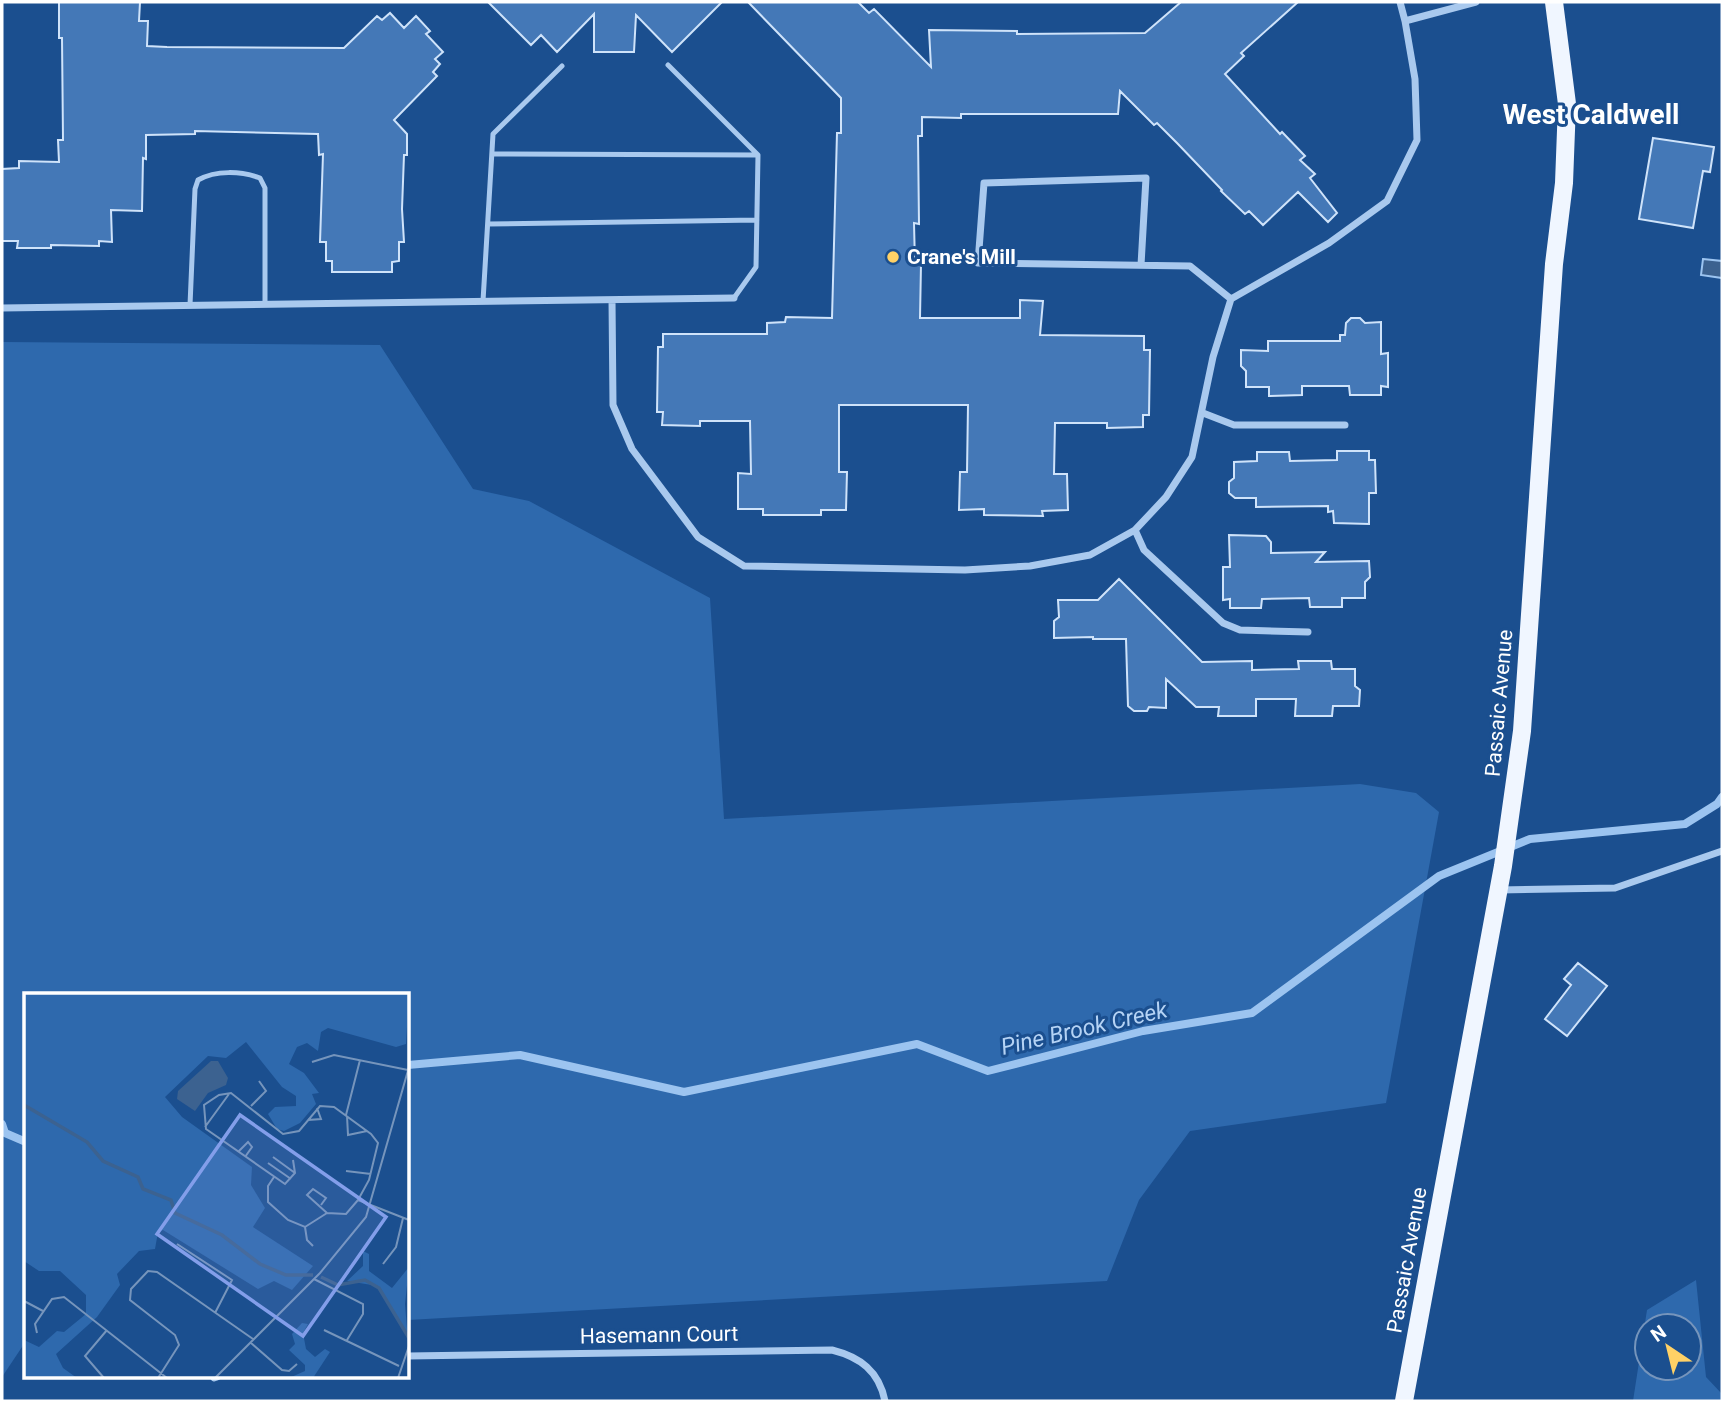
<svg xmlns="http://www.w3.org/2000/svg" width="1724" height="1403" font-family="Roboto,sans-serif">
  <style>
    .green { fill: #2e69ad; fill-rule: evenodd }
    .water { fill: #3c6290; stroke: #9cc4f0; stroke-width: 2 }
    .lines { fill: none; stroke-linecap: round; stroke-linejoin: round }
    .stream { stroke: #9cc4f0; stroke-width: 8 }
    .building { fill: #4478b7; stroke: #cfe3fa; stroke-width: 2 }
    .lane { stroke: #a9c9ee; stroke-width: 5 }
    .street { stroke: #a9c9ee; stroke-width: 7 }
    .primary { stroke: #f0f6ff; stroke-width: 18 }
    .poi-dot { fill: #ffd166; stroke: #1b4f8f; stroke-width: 2.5 }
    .labels { text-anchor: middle; stroke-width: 6; stroke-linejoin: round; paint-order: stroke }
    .poi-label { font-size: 21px; font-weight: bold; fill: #fff; stroke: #1b4f8f; text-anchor: start }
    .street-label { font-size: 21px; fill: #fff; stroke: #1b4f8f }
    .water-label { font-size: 23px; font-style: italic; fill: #b5d3f5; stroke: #1b4f8f }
    .district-label { font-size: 28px; font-weight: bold; fill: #fff; stroke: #1b4f8f }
    .inset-river { fill: none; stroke: #3c6290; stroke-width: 3.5 }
    .inset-road { fill: none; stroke: #7695bc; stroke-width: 2 }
    .view { fill: #839eea; fill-opacity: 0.15; stroke: #839eea; stroke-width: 3.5 }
    .inset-edge { fill: none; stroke: #fff; stroke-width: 3.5 }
  </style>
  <rect width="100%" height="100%" fill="#1b4f8f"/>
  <path class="green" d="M2 342 380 345 473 489 529 501 710 598 724 819 1360 784 1416 793 1439 812 1386 1103 1190 1131 1139 1200 1107 1281 408 1320V995H26V1341L2 1377Z
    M1696 1280 1706 1377 1722 1394V1401H1633L1647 1310ZM1647 1326H1689V1368H1647Z"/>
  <path class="water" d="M1703 259 1722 261V278L1701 275Z"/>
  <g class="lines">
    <path class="stream" d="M408 1065 520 1055 684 1092 917 1044 988 1071 1143 1031 1252 1013 1439 876 1530 839 1685 824 1717 804 1722 797
      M2 1124 5 1133 26 1142"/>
  </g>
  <path class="building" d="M59 2H140L139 21H148L147 46 167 47 344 48 377 16 382 20 390 13 404 28 416 16 430 31 426 34 443 52 435 59 440 64 433 72 437 76 394 120 407 134V155H404L402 209 404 242H399V261L392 262V272H332V261H326V242H320L323 154 319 155 318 134 195 131V134L146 135V159L143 158 142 211 111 210 112 242 99 241V246L51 245V248H17L18 241H2V169L19 168V161L59 162 58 140H63L62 38H59Z
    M488 2H722L672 52 636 15 634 52H594V14L557 52 541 35 531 45Z
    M748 2H858L869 13 874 9 931 67 929 30 1017 31V34L1145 33 1181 2H1298L1241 53 1244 56 1225 74 1280 134 1282 132 1305 156 1300 160 1315 174 1310 178 1337 213 1328 222 1298 192 1263 225 1249 211 1245 214 1221 191 1222 190 1177 143 1157 123 1154 125 1120 91 1118 114H961V118L922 117V136H918L919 224 914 223 915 264H921L920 318H1020V300L1043 301 1040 335 1144 336V350H1150L1149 415H1143V427L1107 428V423H1055L1054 474H1067L1068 510 1042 511 1043 516 984 515V509L959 510 960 472H967L968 405H839V472H847L846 510H821V515H763V509H738V473L751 474 750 421H700V426L662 425 663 412H657L658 347H663V334H767V323L785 322 786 317 832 318 837 133H841V98Z
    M1653 138 1714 147 1710 172 1703 171 1693 228 1639 219Z
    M1351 318H1360L1365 323 1381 322V354L1388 353V387L1381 386V395H1350L1349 386H1302V395L1269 396V387H1246V371L1241 366V350L1268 351V341H1340V335H1345L1346 323Z
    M1337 451H1369V460H1375L1376 493H1369V524L1334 523 1333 511 1328 512V506L1256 507V498H1235L1229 493V482L1234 478V462L1257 461V452H1289L1290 461 1337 460Z
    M1229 535 1266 536 1271 542V553L1325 552 1316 562 1369 561 1370 577 1365 582V598H1342V607H1310L1309 598 1262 599 1261 608H1230V599L1223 600V567H1230Z
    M1119 579 1202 662 1252 661V670L1299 669 1298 661H1331L1332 669H1355V686L1360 690 1359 706H1333L1332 716H1295L1296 699H1256V716H1218L1219 707H1196L1166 679V708L1149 707 1147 711H1134L1128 706 1126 639H1093V637L1054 638V621L1059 617 1058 600H1098Z
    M1578 963 1607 986 1567 1036 1545 1019 1571 985 1564 979Z"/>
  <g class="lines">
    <path class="lane" d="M668 65 758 155 756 267 734 298
      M492 154 758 155
      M488 224 757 220
      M483 301 493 134 562 66
      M190 305 195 189 198 180C216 170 241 171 260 178L265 188V304"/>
    <path class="street" d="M1400 2 1405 21
      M1141 265 1146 178 984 183 978 263 1190 266 1231 299 1329 243 1387 201 1417 140 1415 79 1405 21 1476 2
      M612 300 613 405 632 449 698 537 744 566 965 570 1030 566 1090 555 1135 530 1166 497 1192 457 1213 357 1231 299
      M2 308 734 298
      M1203 413 1234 425H1345
      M1135 530 1144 550 1223 623 1240 630 1308 632
      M1499 890 1615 888 1722 851
      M408 1356 832 1350C860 1357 879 1371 885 1401
      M214 1378 217 1377"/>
    <path class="primary" d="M1404 1401 1503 866 1522 731 1554 264 1564 183 1567 104 1554 2"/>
  </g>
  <circle class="poi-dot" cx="893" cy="257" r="7"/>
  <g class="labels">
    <g class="poi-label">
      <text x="907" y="264">Crane's Mill</text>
    </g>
    <g class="street-label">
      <text transform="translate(1499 703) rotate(-85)" y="7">Passaic Avenue</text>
      <text transform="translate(1407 1260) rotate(-80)" y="7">Passaic Avenue</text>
      <text transform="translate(659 1335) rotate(-1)" y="7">Hasemann Court</text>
    </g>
    <g class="water-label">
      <text transform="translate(1084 1028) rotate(-13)" y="8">Pine Brook Creek</text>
    </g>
    <g class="district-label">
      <text x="1591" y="124">West Caldwell</text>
    </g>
  </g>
  <g transform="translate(24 993)">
    <rect width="385" height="385" fill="#1b4f8f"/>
    <path d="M0 0H385L382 51 372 54 304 35 297 39 294 58 283 50 273 54 265 71 280 80 295 100 288 101 292 111 276 130 260 138 253 136 244 121 251 114 272 113V103L258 94 222 49 202 65 184 63 141 104 158 124 228 174 227 192 241 215 229 234 289 273 268 297 250 288 234 296 139 237 134 239 131 256 115 258 93 281 96 292 73 324 32 361 39 375 53 385H0V347L15 354 33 338 40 339 62 321V302L36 278H15L0 268ZM339 258 345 261V278L368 295 385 274 381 311 385 360 383 342 354 293 323 288 339 273ZM278 330 284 331 279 340 282 356 291 364 301 356 306 359 289 385H265L281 378V372L265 357 271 351 268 341Z" fill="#2e69ad"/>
    <path d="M187 68H194L204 85 202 92 184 100 171 118 153 106 154 98Z" fill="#3c6290"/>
    <path class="inset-river" d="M0 112 63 149 79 168 114 184 119 196 147 207 151 220 198 242 236 271 262 282H289M297 284 314 292 341 287 355 295 385 345"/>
    <path class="inset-road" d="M288 69 310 62 384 77M227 113 242 98 235 88M322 122 336 67M323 123 324 142 343 138M284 127 297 126 293 115M181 134 205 101M214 159 224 149 228 154 221 164M249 164 271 180M269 167 271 180 261 191 182 136 180 112 195 102 207 100 259 141 275 138 296 113 310 114 347 141 354 150 345 187 334 207M244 170 267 186M322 178 347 181M250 184 244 193V209L264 227 281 234 303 220M297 212 302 205 289 196 283 202 303 220 322 221 334 207 385 227M281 234 283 247 289 253M153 251 208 287 191 320M359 271 372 254 379 225M290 286 339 311V321L323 347M0 308 19 318M300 337 375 373M13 340 11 331 28 306 40 304 143 385M227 350 258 377 265 378 273 371M80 385 61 363 83 337M134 385 155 352 151 342 106 307 107 296 124 278 133 279 229 346M191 385 296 280 342 224 385 74M374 385 385 353"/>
    <path class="view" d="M216 122 362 224 279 343 133 241Z"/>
    <rect width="385" height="385" class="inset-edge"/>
  </g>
  <rect width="1724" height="1403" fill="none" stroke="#ffffff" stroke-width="7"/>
  <g transform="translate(1668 1347) rotate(325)"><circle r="33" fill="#1b4f8f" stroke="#7695bc" stroke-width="2"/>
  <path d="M0-5L12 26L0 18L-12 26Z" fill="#ffd166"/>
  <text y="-10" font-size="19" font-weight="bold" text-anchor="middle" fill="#ffffff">N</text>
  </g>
</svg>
